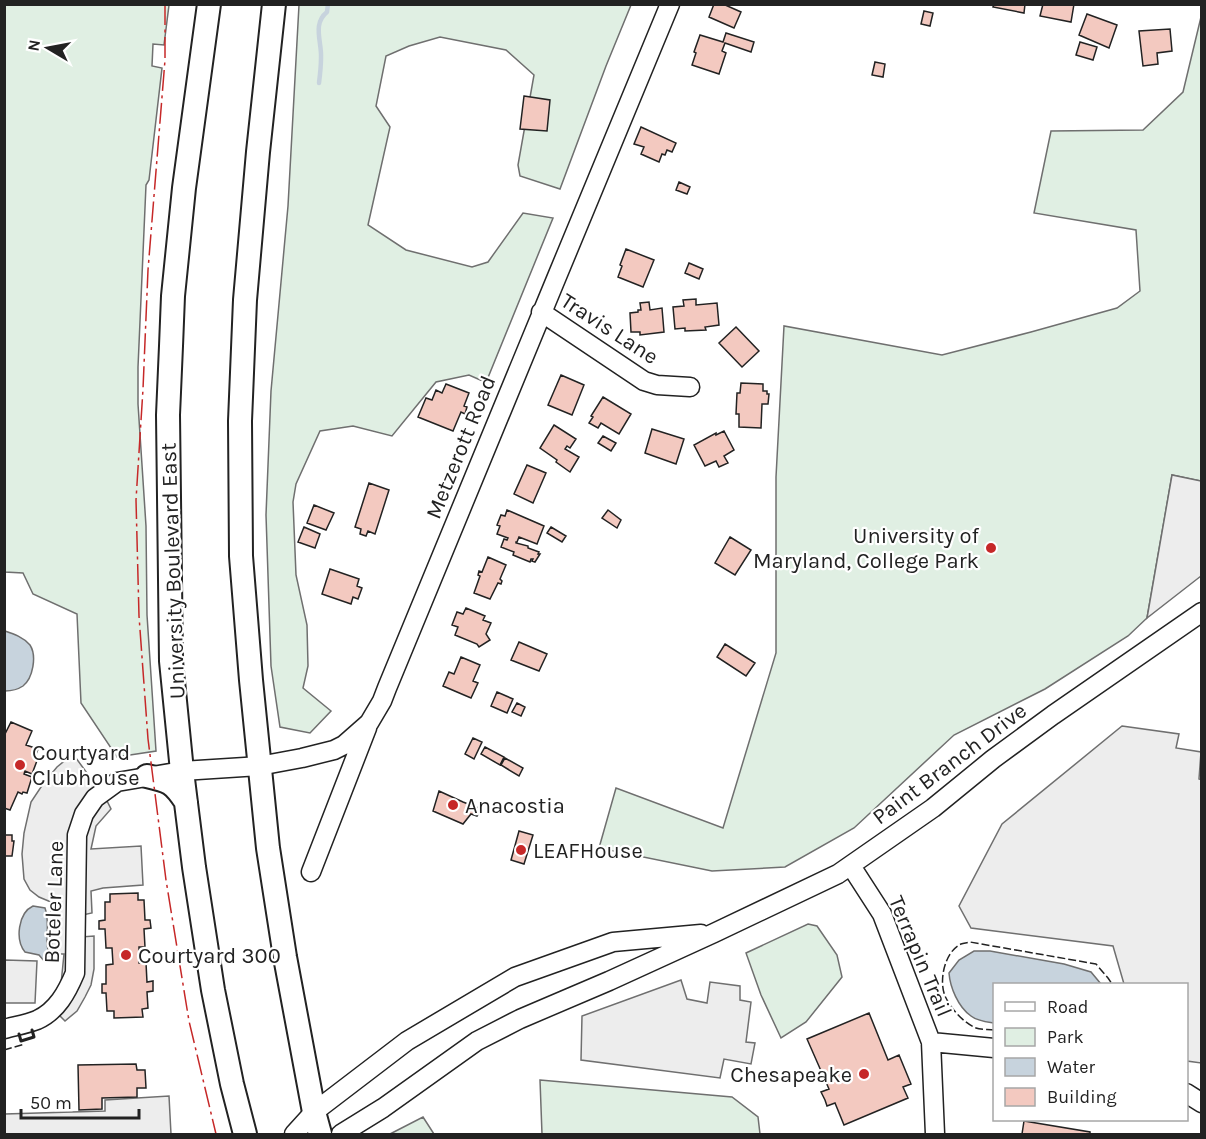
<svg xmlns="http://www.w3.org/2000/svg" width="1206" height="1139" font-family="Karla,sans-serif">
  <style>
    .green { fill: #e0efe3; stroke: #6f6f6f; stroke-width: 1.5 }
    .parking { fill: #ededed; stroke: #6f6f6f; stroke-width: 1.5 }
    .water { fill: #c7d3dd; stroke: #6f6f6f; stroke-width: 1.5 }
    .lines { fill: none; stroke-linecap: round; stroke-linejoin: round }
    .stream { stroke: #c7d3dd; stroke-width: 4.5 }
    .building { fill: #f3c9c0; stroke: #222; stroke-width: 1.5 }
    .minor-casing { stroke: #222; stroke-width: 21 }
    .major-casing { stroke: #222; stroke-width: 26 }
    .minor { stroke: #fff; stroke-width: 18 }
    .major { stroke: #fff; stroke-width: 22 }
    .fence { stroke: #222; stroke-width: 1.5; stroke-dasharray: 8 3; stroke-linecap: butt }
    .wall { stroke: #222; stroke-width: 3 }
    .power { stroke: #c62828; stroke-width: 1.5; stroke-dasharray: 21 4.5 3 4.5; stroke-linecap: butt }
    .poi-dot { fill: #c62828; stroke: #fff; stroke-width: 2 }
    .labels { text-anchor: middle; stroke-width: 4.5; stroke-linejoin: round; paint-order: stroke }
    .street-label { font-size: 22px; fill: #222; stroke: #fff }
    .poi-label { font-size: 22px; fill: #222; stroke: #fff; text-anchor: start }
  </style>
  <rect width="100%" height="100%" fill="#fff"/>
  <path class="green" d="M4 5H169L164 45 153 44 152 66 162 68 149 180 146 185 138 367V404L146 526 147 615 156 751 117 757 81 703 77 614 33 594 23 573 5 572Z
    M299 5H631L606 66 560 189 520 176 518 165 534 75 506 50 440 37 409 46 386 56 376 106 390 127 368 225 406 250 472 267 488 262 523 213 553 218 487 380 485 382 469 375 436 382 392 436 353 426 320 431 296 484 293 502 296 575 307 625 308 666 303 688 331 711 310 733 280 727 271 666 266 515 271 391 288 206Z
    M1201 17V481L1172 475 1147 618 1128 636 1045 689 954 735 854 828 785 867 712 871 599 848 616 788 723 828 776 653V477L784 326 942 355 1031 332 1117 308 1140 291 1136 230 1034 213 1051 131 1143 130 1183 92Z
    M808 924 817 926 837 955 842 977 806 1022 781 1038 761 995 746 953Z
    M540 1080 732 1097 758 1117 760 1134H542Z
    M423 1117 434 1134H390Z"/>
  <path class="parking" d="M1172 475 1201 481V576L1147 618Z
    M1122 726 1179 734 1176 748 1201 752 1199 779 1202 780 1201 1063 1187 1061 1186 984H1124L1113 946 971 928 959 906 1002 824Z
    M73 754 106 799 111 809 96 826 91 849 141 846 143 885 103 888 91 891 92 913 82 915 81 937 94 936V969L91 985 85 997 77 1011 65 1021 58 1014 64 954H52L51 902 39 897 30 890 24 879 22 854 24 833 31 802 43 784 57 767Z
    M5 960 37 961 35 1003H5V1020Z
    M681 980 687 999 707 1003 710 982 740 986V1000L751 1002 746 1042 755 1043 751 1064 724 1059 720 1078 581 1060 582 1016Z
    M169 1096 171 1134H5V1114L105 1111V1100Z"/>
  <path class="water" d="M5 631C14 634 23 637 30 645 37 656 33 678 23 686 17 690 11 691 5 691Z
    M33 906 45 908C49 919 47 931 47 942 47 949 50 954 49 961L45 962 39 955 25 952C15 940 18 913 33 906Z
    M974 951H990L1064 964 1091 972 1101 984H994V1023C987 1022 977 1021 971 1016 958 1007 950 987 949 973L959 960Z"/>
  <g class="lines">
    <path class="stream" d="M319 83C320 75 321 66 321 58 322 42 312 24 327 12L328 4"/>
  </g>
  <path class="building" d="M714 4H723L741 12 734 28 709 17Z
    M994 4H1025L1024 13 993 7Z
    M1043 4H1074L1071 22 1040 16Z
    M924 11 933 13 930 26 921 24Z
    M1087 14 1117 25 1109 48 1079 35Z
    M1170 29 1172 51 1157 53 1158 64 1143 66 1139 31Z
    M726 33 754 42 751 52 725 43 722 51 726 53 719 74 692 65 696 53 694 52 700 35 723 42Z
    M1080 42 1097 47 1093 60 1076 55Z
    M875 62 885 64 883 77 872 75Z
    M524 96 550 100 547 131 520 129Z
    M641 127 676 143 672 152 667 150 665 155 662 154 659 162 641 154 644 147 634 144Z
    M679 182 690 187 687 194 676 190Z
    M626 249 654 260 643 287 618 277 622 266 620 265Z
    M689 263 703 269 699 279 685 273Z
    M696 299V305L717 303 719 325 705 327 706 330 685 331V328L675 329 673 307 684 306 683 300Z
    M649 302 650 310 662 308 664 332 640 335V332H631L630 313 638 312V310H641L640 303Z
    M736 327 759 351 742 367 719 343Z
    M561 375 584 385 572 415 548 405Z
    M741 383 763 384V391H767V394H769L768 404H762L761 428 739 427V414H736L737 393H740Z
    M446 384 469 393 464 406 467 407 465 414 461 412 453 431 418 417 426 398 432 400 436 390 442 393Z
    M603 397 631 414 619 434 601 423 598 428 589 423 593 417 591 416Z
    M554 425 576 439 570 448 567 446 565 449 579 457 570 472 556 462 557 460 540 448Z
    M652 429 684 439 676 464 645 453Z
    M724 431 734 450 724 456 728 463 719 467 716 461 705 466 694 445 716 433V435Z
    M603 436 616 443 611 451 598 443Z
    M527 465 546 473 533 503 514 494Z
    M369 483 389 490 375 534 368 531 366 536 360 534 361 529 355 527Z
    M314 505 334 513 326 530 307 523Z
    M507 510 544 526 537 544 519 537 517 542H516V543L528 546V548L539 552 538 554H540L535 562 532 561 533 559H531L530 562 513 555 514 552 501 547 504 539 507 540 508 538 497 534 500 526 497 525 501 515 505 516Z
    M608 510 621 520 617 528 602 518Z
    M304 527 320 534 315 548 298 542Z
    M551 527 566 536 562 542 547 533Z
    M730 537 751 550 735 575 715 563Z
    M488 557 506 565 500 579 502 581 501 584 498 583 490 599 474 593 480 576 478 575 479 571 482 572Z
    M330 569 359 579 357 586 362 588 358 599 353 597 351 604 322 594Z
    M466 608 485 616 483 620 491 623 486 634 490 640 479 647 477 644 455 635 458 627 452 625 457 612 463 614Z
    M519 642 547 654 539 671 511 660Z
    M725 644 755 663 746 676 717 657Z
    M461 657 480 665 473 681 478 683 471 698 443 686 449 672 454 674Z
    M497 692 513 699 507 713 491 706Z
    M517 703 525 707 521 716 512 712Z
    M11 722 32 731 26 745 38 749 35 757 38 758 32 774 25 771 24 774 32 777 27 793 23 792 22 794 18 792 10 810 4 808V736Z
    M473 738 482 742 474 759 465 754Z
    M485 747 504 757 500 765 481 754Z
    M505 758 523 768 519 776 501 765Z
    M439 791 463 802 481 809 477 816 471 814 463 824 433 811Z
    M519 831 533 835 524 864 511 860Z
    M4 835H12V841H14L12 856H4Z
    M138 893V900H144L145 920H150L151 928 144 929 145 947H139V963H146L147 982 153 981V991L147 992 148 1008 142 1009 143 1017 114 1018V1011H107L106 993H102V984H106V965L113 964 112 948H106L105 929H99V921L105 920V902H110V894Z
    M869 1013 888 1060 899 1055 911 1084 903 1087 908 1098 844 1125 835 1103 827 1106 825 1100 821 1092 829 1089 807 1039Z
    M136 1064 137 1070H145L146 1088H137V1097L102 1098V1109L79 1110 78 1065Z
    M1024 1121 1090 1132V1134H1022Z"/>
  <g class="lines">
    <g class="minor-casing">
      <path id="minor" d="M541 312 644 381 657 385 690 387
        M851 866 882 914 931 1042 994 1048
        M311 872 367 728
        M4 1029C15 1026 27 1024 37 1020 57 1011 67 992 75 973L77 835 84 814 95 798 117 782 182 771 259 766 302 758 334 750 344 745 369 723 382 701 387 688C480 460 576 232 670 4
        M931 1042 935 1134
        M1186 1093 1202 1103
        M294 1134 314 1112 407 1041 515 977 613 942 701 934
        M341 1134 383 1108 477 1041 520 1019 609 981 714 933 838 874 933 808 993 759 1053 715 1202 612"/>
    </g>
    <g class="major-casing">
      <path id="major" d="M209 4 184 188 173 296 171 346 168 415 171 661 182 771 194 867 213 990 232 1084 245 1134
        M274 4 258 152 245 300 240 421 241 556 251 680 268 848 285 957 314 1112 320 1134
        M147 776C169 781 173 782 186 802"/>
    </g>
    <use href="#minor" class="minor"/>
    <use href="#major" class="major"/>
    <path class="fence" d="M994 1030C989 1029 981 1030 976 1028 964 1023 952 1010 946 998 938 983 944 952 961 944 964 943 967 943 970 942L1096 964 1108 978 1112 984
      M4 1050 25 1044"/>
    <path class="wall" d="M19 1034 21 1041 34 1037 32 1030"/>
    <path class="power" d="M165 4V60L148 270 143 389 136 500 139 616 148 739 166 880 189 1021 216 1134"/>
  </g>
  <g class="poi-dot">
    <circle cx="991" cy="548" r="6"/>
    <circle cx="20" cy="765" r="6"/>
    <circle cx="453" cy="805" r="6"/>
    <circle cx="521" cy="850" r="6"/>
    <circle cx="126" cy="955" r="6"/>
    <circle cx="864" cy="1074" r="6"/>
  </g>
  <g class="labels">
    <g class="street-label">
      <text transform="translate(610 328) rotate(33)" y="8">Travis Lane</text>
      <text transform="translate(460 447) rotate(-68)" y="8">Metzerott Road</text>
      <text transform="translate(172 571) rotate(-92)" y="8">University Boulevard East</text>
      <text transform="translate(949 763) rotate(-37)" y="8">Paint Branch Drive</text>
      <text transform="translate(53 902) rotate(-88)" y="8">Boteler Lane</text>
      <text transform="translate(921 956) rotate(67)" y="8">Terrapin Trail</text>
    </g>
    <g class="poi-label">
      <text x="979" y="543" text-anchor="end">University of<tspan x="979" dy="25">Maryland, College Park</tspan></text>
      <text x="32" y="760">Courtyard<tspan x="32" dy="25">Clubhouse</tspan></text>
      <text x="465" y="813">Anacostia</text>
      <text x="533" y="858">LEAFHouse</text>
      <text x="138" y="963">Courtyard 300</text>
      <text x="852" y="1082" text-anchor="end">Chesapeake</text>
    </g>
  </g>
  <rect width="1206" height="1139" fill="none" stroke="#222222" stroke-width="12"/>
  <rect x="993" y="983" width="195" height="138" fill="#ffffff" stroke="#a7a7a7" stroke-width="1.5"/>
  <rect x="1005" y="1002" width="30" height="9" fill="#ffffff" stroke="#a7a7a7" stroke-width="1.5"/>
  <text x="1047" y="1013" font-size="18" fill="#222222">Road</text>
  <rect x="1005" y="1028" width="30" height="18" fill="#e0efe3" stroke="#a7a7a7" stroke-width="1.5"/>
  <text x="1047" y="1043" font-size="18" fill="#222222">Park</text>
  <rect x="1005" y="1058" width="30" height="18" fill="#c7d3dd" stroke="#a7a7a7" stroke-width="1.5"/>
  <text x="1047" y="1073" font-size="18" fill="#222222">Water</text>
  <rect x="1005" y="1088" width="30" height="18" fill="#f3c9c0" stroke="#a7a7a7" stroke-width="1.5"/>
  <text x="1047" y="1103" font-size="18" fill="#222222">Building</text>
  <g transform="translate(48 48) rotate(280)" stroke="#ffffff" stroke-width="4.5" paint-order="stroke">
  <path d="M0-4.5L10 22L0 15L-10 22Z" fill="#222222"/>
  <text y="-9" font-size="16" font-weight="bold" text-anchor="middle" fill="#222222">N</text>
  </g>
  <path d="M21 1109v9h118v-9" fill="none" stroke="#222222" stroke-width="3"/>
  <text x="30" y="1109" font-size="18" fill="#222222" stroke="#ffffff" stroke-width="4.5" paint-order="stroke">50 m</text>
</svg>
